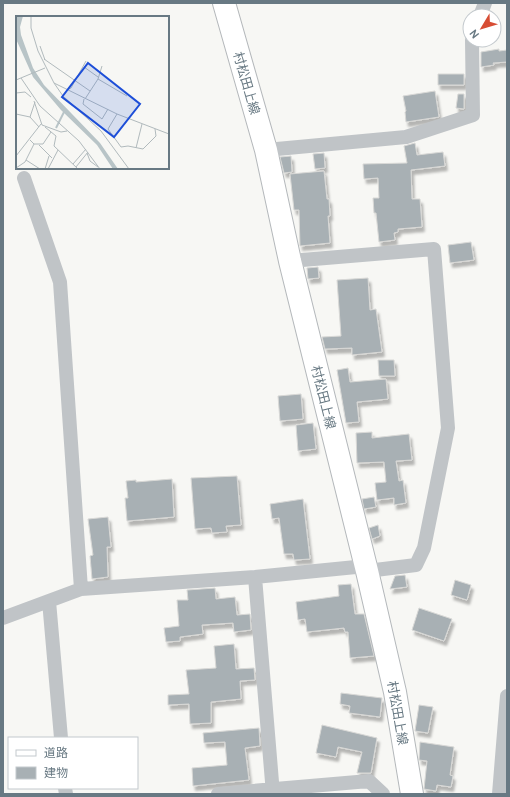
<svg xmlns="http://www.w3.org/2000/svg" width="510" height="797" font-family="Overpass,'Noto Sans JP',sans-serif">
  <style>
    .building { fill: #a8b0b4; stroke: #d8d8d6; filter: url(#shadow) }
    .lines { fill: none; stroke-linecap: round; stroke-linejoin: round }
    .primary-casing { stroke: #b4b8bb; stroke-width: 24 }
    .minor { stroke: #c0c4c7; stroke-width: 14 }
    .primary { stroke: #fff; stroke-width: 22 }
    .labels { text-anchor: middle; stroke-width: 4; stroke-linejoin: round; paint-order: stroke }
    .street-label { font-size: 13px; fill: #687983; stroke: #fff }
    .inset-river { fill: none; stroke: #b8c4c7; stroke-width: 2 }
    .inset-road { fill: none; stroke: #b1babd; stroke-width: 1 }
    .view { fill: #1d4ed8; fill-opacity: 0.15; stroke: #1d4ed8; stroke-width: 2 }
    .inset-edge { fill: none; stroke: #687983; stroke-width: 2 }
  </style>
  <defs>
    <filter id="shadow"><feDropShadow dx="2.5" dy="4.5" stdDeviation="1" flood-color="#0004"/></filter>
  </defs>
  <rect width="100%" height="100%" fill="#f7f7f4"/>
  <path class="building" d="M499 49V51L507 50V62L493 63 494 65 481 67V52Z
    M438 74H464V85H438Z
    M435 91 439 117 406 122 405 112 406 111 403 96Z
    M458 94H464V109L456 108Z
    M415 143 417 155 443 152 445 166 411 170 412 199H420L422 227 398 229V232L394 233 395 240 379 242 376 213H374L373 198H379L378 178 364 179 363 164 407 163 404 146Z
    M324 153 325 168 315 169 313 154Z
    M291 156 292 172 284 173 280 157Z
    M324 171 327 199H329L330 216H328L330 243 300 246 299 210H294L290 174Z
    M471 242 474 260 450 263 448 245Z
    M318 267 319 278 308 279 307 268Z
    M368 278 370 310 376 309 382 352 352 355V348L325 349 322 337 341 336 337 280Z
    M378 360H394L395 376H379Z
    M348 368 350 382 386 379 388 399 357 402 359 422 346 423 337 370Z
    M301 394 303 419 280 421 278 396Z
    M313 423 316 449 298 451 296 425Z
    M372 432V438L409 434 412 460 396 461 399 481 403 480 406 503 394 505V498L377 500 375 483 386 482 384 462 357 463 356 433Z
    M237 476 241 525 226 526 227 532 212 533 211 528 195 529 191 478Z
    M172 479 174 517 127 521 125 498H128L126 481 136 480V482Z
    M374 497 376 507 364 509 362 499Z
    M303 499 310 559 294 560 293 554H284L279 518 272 519 270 504Z
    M108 517 111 547H107L108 577 92 579 90 556 93 555 88 519Z
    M378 525 380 536 372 539 369 528Z
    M405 575 407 587 390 589 395 576Z
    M455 580 471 585 467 600 451 595Z
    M351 584 355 614H364L374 656 350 658 348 632H345L344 628 307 632 305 619 298 620 296 602 339 596 338 585Z
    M215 588 216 599 235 597 237 615 250 614 251 630 234 632 233 623 202 625 203 634 180 637V641L166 642 164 628 179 626 177 600H188L187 590Z
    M419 608 452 619 444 641 412 630Z
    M234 644 236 669 254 668 255 680 240 681 241 699 211 702V723L190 724 189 704 168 705V695L189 694 186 670 216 668 214 646Z
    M341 693 382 698 380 717 349 713 350 706 340 704Z
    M419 705 433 707 428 733 415 731Z
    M322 725 377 738 371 773H357L362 752 338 747 336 757 316 753Z
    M259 728 260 746 245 748 249 780 193 786 192 768 227 765 225 742 204 743 203 733Z
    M420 742 454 747 450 775 453 776 451 787 437 785 436 791 424 789 427 761 419 760Z"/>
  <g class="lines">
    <g class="primary-casing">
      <path id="primary" d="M224 3 266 150 290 261 367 571 395 692 412 794"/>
    </g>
    <path class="minor" d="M480 16 485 3
      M266 150 406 137 473 115 472 40
      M24 178 60 282 81 589
      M290 261 434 249 448 428 424 548 416 565 367 571
      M255 577 273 794
      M49 601 61 738
      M3 618 81 589 255 577 366 566
      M65 788 66 794
      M218 794 369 781 383 794
      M499 794 507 696"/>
    <use href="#primary" class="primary"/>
  </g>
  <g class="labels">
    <g class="street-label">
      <text transform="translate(247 83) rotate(74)" y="5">村松田上線</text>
      <text transform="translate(324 397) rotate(76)" y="5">村松田上線</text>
      <text transform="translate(398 713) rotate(80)" y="5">村松田上線</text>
    </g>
  </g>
  <g transform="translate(16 16)">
    <rect width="153" height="153" fill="#f7f7f4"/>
    <path d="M0 0H7L4 11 5 19 17 52 28 69 84 127 102 153H97L81 129 45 94 17 61 0 23Z" fill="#b8c4c7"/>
    <path class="inset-river" d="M40 112 48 96"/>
    <path class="inset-road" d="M15 0V12L22 35 38 67 101 98 153 118M24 30 29 44M28 43 74 75M68 51 82 61M5 62 24 90 63 125 84 153M82 63 111 80M0 64 29 52M38 67 47 80 85 115 113 153M51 74 55 72 70 45M0 77 9 76 15 81M68 83 67 88 86 103 92 93M69 83 82 63 86 50M18 85 26 109 45 116 51 115M0 98 14 101 23 111M101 98 92 113 105 131 112 130 127 133 140 120 139 113M14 101 19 86M29 111 40 120 38 130 62 153M14 124 18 128H27L35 116M23 129 36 142M120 132 126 108M71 137 74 145 82 151M0 140 25 108M10 144 24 153M57 148 70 133M60 151 72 136M0 152 9 146 18 128M29 153 33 140M32 153 42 134"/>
    <path class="view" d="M72 47 124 88 98 121 46 81Z"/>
    <rect width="153" height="153" class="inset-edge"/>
  </g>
  <rect width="510" height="797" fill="none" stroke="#687983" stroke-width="8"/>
  <rect x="8" y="737" width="130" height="52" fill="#ffffff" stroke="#c3c9cd"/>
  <rect x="16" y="750" width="20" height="6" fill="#ffffff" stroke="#c3c9cd"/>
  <text x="44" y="757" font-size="12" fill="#687983">道路</text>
  <rect x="16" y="767" width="20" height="12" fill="#a8b0b4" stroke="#c3c9cd"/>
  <text x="44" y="777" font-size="12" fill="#687983">建物</text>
  <g transform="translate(482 28) rotate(232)"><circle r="19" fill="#ffffff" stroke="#c3c9cd"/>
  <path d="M0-3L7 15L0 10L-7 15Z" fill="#d74d34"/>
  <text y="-6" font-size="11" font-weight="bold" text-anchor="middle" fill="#687983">N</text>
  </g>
</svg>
